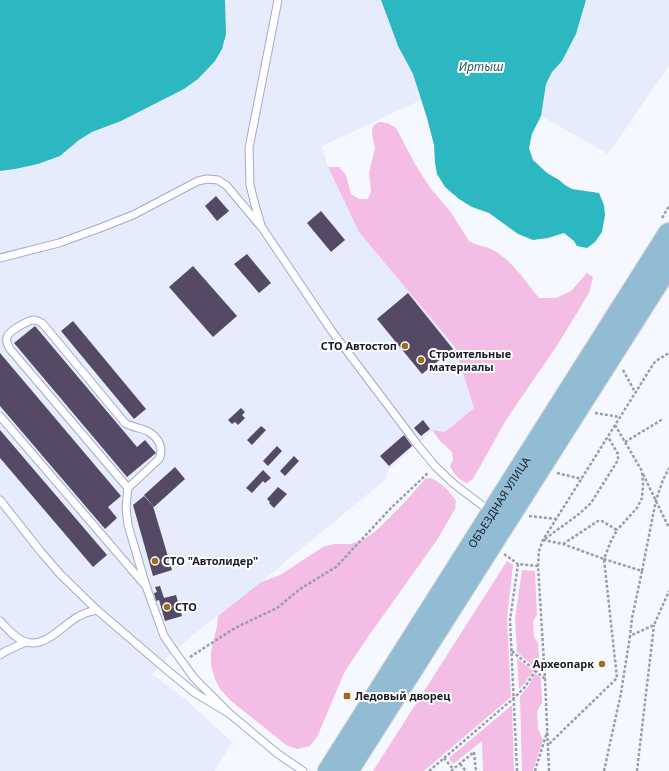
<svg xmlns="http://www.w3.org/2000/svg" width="669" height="771" font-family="'Noto Sans',sans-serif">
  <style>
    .built { fill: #e6ecfc }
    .green { fill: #f3bde6 }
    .water { fill: #2db7c1 }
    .building { fill: #544a65 }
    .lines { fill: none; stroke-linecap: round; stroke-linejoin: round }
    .lane-casing { stroke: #9fabc8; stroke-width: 9 }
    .primary-casing { stroke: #d5d6d8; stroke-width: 24 }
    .path { stroke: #9b9ea7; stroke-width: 2.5; stroke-dasharray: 3 2; stroke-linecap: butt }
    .lane { stroke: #fff; stroke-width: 7 }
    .primary { stroke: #91bcd4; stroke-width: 22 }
    .poi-dot { fill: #9c6d1e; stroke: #fff; stroke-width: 1.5 }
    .labels { text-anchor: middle; stroke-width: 4; stroke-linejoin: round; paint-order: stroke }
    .poi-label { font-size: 11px; font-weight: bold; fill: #181c27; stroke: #fff; text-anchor: start }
    .street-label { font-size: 11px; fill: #181c27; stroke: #fff }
    .water-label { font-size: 12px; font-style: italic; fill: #265c60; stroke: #fff }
  </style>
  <rect width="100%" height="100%" fill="#f6f8ff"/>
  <path class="built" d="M225 0H381L398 46 413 74 421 100 322 146 328 167 359 232 455 347 474 408 445 432 432 431 388 470 386 479 261 582 193 635 168 657 152 674 185 699 232 742 215 771H0V171L15 169 38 164 60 156 79 140 92 132 121 121 184 89 198 79 215 61Z
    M586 0H669V66L608 154 541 116 546 84 552 72 562 61 576 34Z"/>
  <path class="green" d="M379 122C386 122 390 124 396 128L415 164 431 189 450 211 469 241C477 246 486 246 493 250 513 261 525 281 539 298H556L571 291 587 273 593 277 589 293 558 344 506 420 473 479 467 483C460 481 453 473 450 466L453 460 452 452 440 441 432 430 445 432 474 408 455 347 359 232 328 167H339L346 175 351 194 359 199H368L371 191 369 173 375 148 372 135V130L374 125Z
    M431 478C441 483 450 491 456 501L455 509 437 540 370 634 345 671 317 737 310 746 297 749 286 745 230 700 220 689 215 679 211 665V651L217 626 218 616 261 582 280 575 323 547 334 544H350L361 541 376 531 404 503 425 479Z
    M507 561 513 565 507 618 511 697 424 771H373Z
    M522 570 535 571 537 615 533 621 534 637 538 643 540 672 517 652 515 619Z
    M517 658 533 671 524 684 519 689Z
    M535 673 541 678 542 703 537 711 538 729 543 740 533 771H522L520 696 528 687Z
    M512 705 514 771H483L482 741 453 764 449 758Z"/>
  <path class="water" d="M0 0H225L226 34 222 49 215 61 198 79 184 89 121 121 92 132 79 140 60 156 38 164 15 169 0 171Z
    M381 0H586L576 34 562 61 552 72 546 84 541 116 532 134 529 148 533 160 547 173 559 180 565 185 572 189 599 193 604 205 605 215 602 232 595 242 587 248 577 246 574 241 564 233 548 238 533 240 518 234 489 213 472 207 459 199 445 187 437 174 435 163 434 145 427 118 413 74 398 46Z"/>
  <path class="building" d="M216 196 229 211 217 221 205 206Z
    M321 211 345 240 331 252 307 223Z
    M247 254 271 283 259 293 234 264Z
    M193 266 237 316 213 337 169 287Z
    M408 293 453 349 422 374 377 319Z
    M73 321 146 409 134 419 61 331Z
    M35 326 137 447 145 440 156 453 127 477 14 343Z
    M0 353 121 496 108 507 117 518 105 529 0 406Z
    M241 408 245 412 242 415 245 418 238 425 235 422 232 424 228 420Z
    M423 420 430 429 421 436 414 428Z
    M261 426 266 430 252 445 247 440Z
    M0 430 107 555 93 567 0 458Z
    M404 435 412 446 389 466 380 456Z
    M277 446 282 451 268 466 263 461Z
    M294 456 299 461 285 476 280 471Z
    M175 467 185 479 154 507 144 495Z
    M263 470 271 478 265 483 263 481 252 493 246 488Z
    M278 487 287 494 274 508 269 503 270 502 267 499Z
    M144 496 153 506 172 570 153 576 133 505Z
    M160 586 164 598 176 595 182 616 165 621 159 600 156 601 154 593 157 592 155 587Z"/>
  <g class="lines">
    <g class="lane-casing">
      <path id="lane" d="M261 225 255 205 250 185 249 148 278 0
        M0 258 59 243 100 228 133 215 198 181 207 179 218 180 226 185 263 229 331 330 417 444 435 466 454 484 491 512
        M0 416 144 584
        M128 488 10 349C8 346 6 341 7 337 9 331 28 320 34 320 38 320 40 322 43 324L125 423C134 428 142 428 149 432 159 438 164 449 159 459L128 488 126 507 128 525 146 586 164 636 173 649 194 678 230 714
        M0 500 41 552 60 574 97 610 167 670 195 693 230 714 278 754 303 771
        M0 621C7 628 15 639 26 642 46 648 64 624 79 616 85 613 91 611 97 610
        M0 655 6 651 26 642"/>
    </g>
    <g class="primary-casing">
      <g id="primary">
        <path id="s1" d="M329 771 669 234"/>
        <path d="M347 771 669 264"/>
      </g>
    </g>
    <path class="path" d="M662 218 669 206
      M623 370 635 392
      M595 413 620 417
      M615 425 642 471 643 485 642 498 637 508 617 530
      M625 442 663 419
      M557 473 582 479
      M643 474 669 528
      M529 516 556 519
      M545 539 579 514 591 503 618 460V454L608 437
      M543 540 563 544 604 559 617 678 549 744
      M563 544 598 521H602L617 530 611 541 604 559 642 571 632 618 630 636
      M504 554 518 564
      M642 571 656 500 663 480 669 468
      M512 651 545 679
      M190 657 235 628 277 608 300 589 336 567 392 507 429 472
      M444 758 453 769
      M460 764 466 771
      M429 771 514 698 525 687 535 671
      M451 771 474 752 476 771
      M517 771 510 620 518 564 538 566
      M535 771 547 732
      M549 771 545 679 538 566 539 551 543 540 654 363 659 359 669 353
      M604 771 621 693 630 636 654 625 669 591
      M637 771 654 625"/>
    <use href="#lane" class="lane"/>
    <use href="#primary" class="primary"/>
  </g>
  <g class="poi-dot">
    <circle cx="405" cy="346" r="4"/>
    <circle cx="421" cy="360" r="4"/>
    <circle cx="155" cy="561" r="4"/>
    <circle cx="167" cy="607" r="4"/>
    <circle cx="602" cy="664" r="4"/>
    <rect x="343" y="692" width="8" height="8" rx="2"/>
  </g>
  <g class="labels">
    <g class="poi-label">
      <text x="397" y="350" text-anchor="end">СТО Автостоп</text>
      <text x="429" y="358">Строительные<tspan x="429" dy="13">материалы</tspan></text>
      <text x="163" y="565">СТО "Автолидер"</text>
      <text x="175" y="611">СТО</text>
      <text x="594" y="668" text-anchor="end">Археопарк</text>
      <text x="355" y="700">Ледовый дворец</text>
    </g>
    <g class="street-label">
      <text dy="4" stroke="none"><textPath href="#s1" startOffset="318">ОБЪЕЗДНАЯ УЛИЦА</textPath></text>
    </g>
    <g class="water-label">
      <text x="481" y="71">Иртыш</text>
    </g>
  </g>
</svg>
